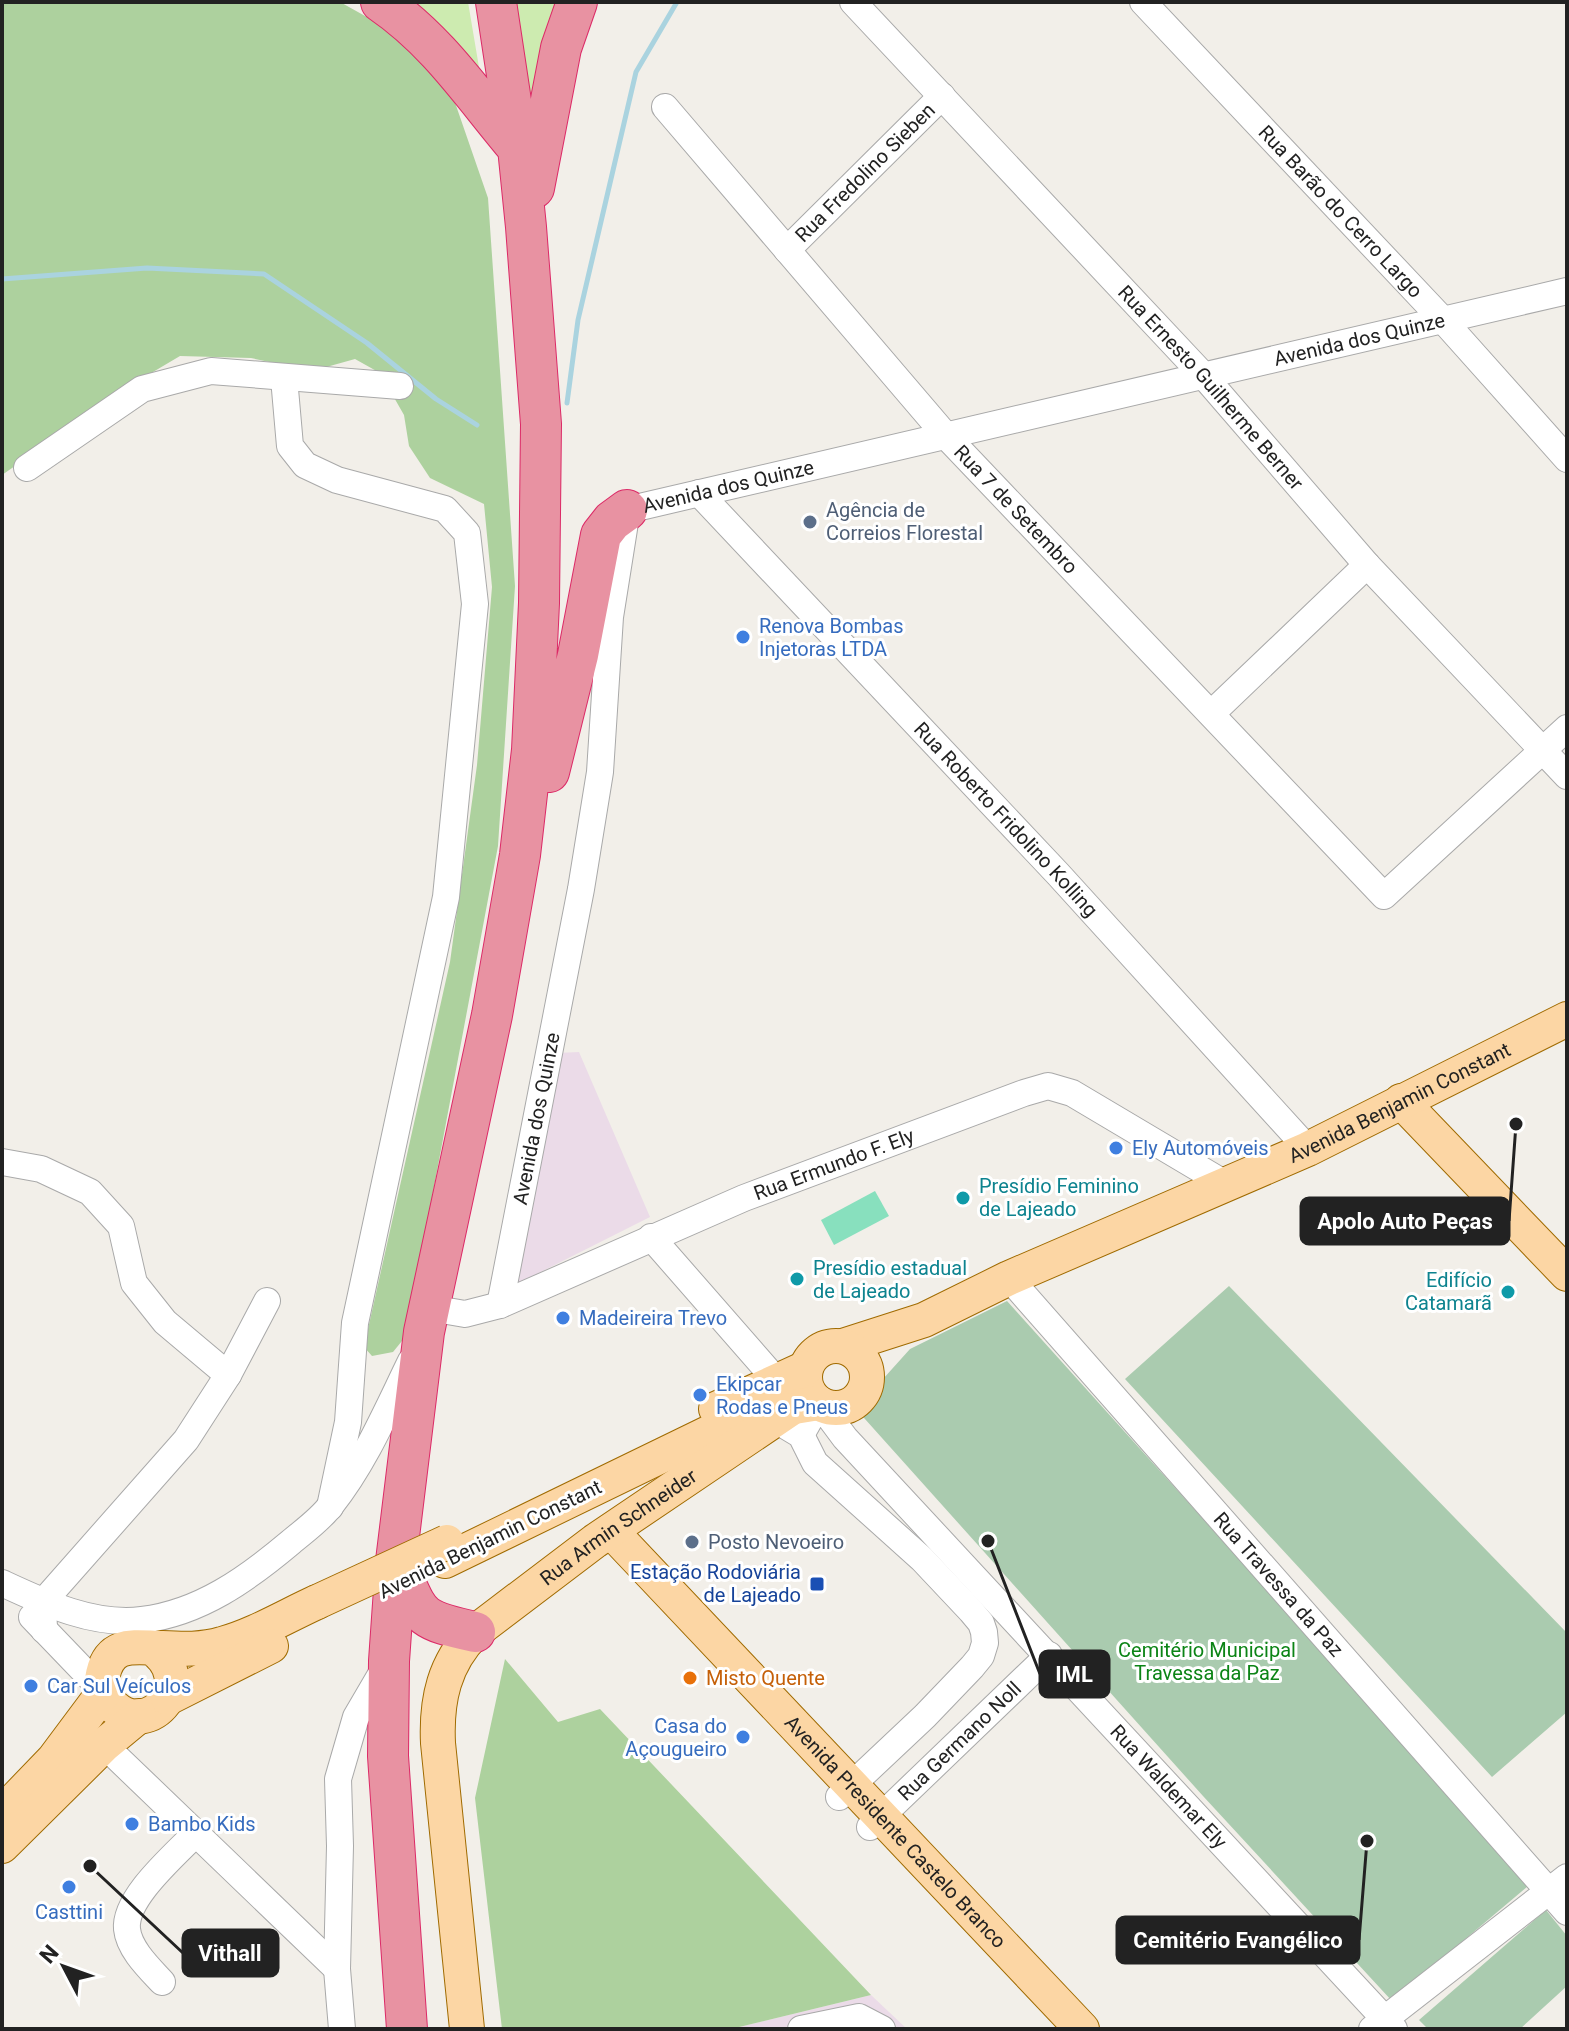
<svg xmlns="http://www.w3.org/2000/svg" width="1569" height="2031" font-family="Roboto,sans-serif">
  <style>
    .industrial { fill: #ebdbe8 }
    .grass { fill: #cdebb0 }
    .forest { fill: #add19e }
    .cemetery { fill: #aacbaf }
    .pitch { fill: #88e0be }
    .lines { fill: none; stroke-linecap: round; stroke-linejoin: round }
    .stream { stroke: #aad3df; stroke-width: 5 }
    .minor-casing { stroke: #a9a9a9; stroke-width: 28 }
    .major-casing { stroke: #a06b00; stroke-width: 36 }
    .highway-casing { stroke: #dc2a67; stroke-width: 42 }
    .minor { stroke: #fff; stroke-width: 26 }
    .major { stroke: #fcd6a4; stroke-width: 34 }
    .highway { stroke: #e892a2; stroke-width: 40 }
    .major-bridge-casing { stroke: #a06b00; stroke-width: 36; stroke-linecap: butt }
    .major-bridge { stroke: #fcd6a4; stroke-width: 34 }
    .service-dot { fill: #5c6f8a; stroke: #fff; stroke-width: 3 }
    .shop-dot { fill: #3f7fe0; stroke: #fff; stroke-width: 3 }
    .culture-dot { fill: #0f9aa8; stroke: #fff; stroke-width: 3 }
    .transit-dot { fill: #1a4fb4; stroke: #fff; stroke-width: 3 }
    .food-dot { fill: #e8710a; stroke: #fff; stroke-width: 3 }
    .labels { text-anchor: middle; stroke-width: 6; stroke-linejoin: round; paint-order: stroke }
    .street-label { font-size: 20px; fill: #222; stroke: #fff }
    .service-label { font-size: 20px; fill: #4e5e75; stroke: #fff; text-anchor: start }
    .shop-label { font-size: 20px; fill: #366cbe; stroke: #fff; text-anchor: start }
    .culture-label { font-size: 20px; fill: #0d838f; stroke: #fff; text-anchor: start }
    .transit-label { font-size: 20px; fill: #164399; stroke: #fff; text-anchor: end }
    .park-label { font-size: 20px; fill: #0c8416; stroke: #fff }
    .food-label { font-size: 20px; fill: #c56008; stroke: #fff; text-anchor: start }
    .leader { fill: none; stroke: #222; stroke-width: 3 }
    .callout-dot { fill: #222; stroke: #fff; stroke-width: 3 }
    .callout { fill: #222; stroke: #222; stroke-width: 3 }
    .callout-label { font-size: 22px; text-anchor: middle; font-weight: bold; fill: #fff }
  </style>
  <rect width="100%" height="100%" fill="#f2efe9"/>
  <path class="industrial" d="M579 1052 650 1217 511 1287 557 1053Z
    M871 1995 907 2029H731Z"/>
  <path class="grass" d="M395 2H468L484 97Z
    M501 2H568L528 150Z"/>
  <path class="forest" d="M2 2H340L383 26 451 91 488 198 515 586 498 846 406 1336 393 1352 372 1356 364 1347 450 962 477 765 492 587 484 504 430 478 409 446 404 415 380 373 355 359 312 371 251 358 180 356 131 385 2 475Z
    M505 1659 558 1722 600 1709 871 1995 731 2029H502L475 1798Z"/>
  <path class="cemetery" d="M1229 1286 1567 1633V1712L1492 1777 1125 1379Z
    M1007 1301 1340 1671 1528 1886 1392 2001 1203 1796 856 1409 910 1349Z
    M1546 1910 1567 1936V1986L1520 2029H1428L1419 2020Z"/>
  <path class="pitch" d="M875 1191 889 1216 834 1245 821 1220Z"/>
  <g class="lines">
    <path class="stream" d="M2 279 147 268 264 274 367 343 436 399 477 425
      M567 403 578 320 636 72 677 2"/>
    <g class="minor-casing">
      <g id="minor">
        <path id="s1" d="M853 2 1203 375 1367 565 1567 776"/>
        <path id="s2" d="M1143 2 1442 319 1567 459"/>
        <path id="s3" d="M665 107 947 437 1384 896 1567 728"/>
        <path id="s4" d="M787 250 942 96"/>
        <path d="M284 378 290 446 305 465 337 480 445 509 467 533 475 604 446 897 355 1323 348 1422 330 1507"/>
        <path d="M27 468 142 389 211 371 400 386"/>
        <path id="s5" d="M699 493 1058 874 1308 1149"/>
        <path d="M1212 713 1367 565"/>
        <path d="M2 1162 41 1169 90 1192 121 1226 134 1283 165 1322 228 1375"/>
        <path d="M651 1237 776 1380"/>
        <path id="s6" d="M1009 1278 1567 1912"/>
        <path id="s7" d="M500 1305 581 889 600 772 610 617 627 510 1567 291"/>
        <path id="s8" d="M430 1308 465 1314 500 1305 744 1198 1024 1093 1048 1086 1072 1093 1227 1185"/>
        <path d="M786 1426 801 1435 815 1463 922 1559 971 1611 981 1623 984 1632 985 1643 981 1656 972 1667 925 1716 839 1797"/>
        <path id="s9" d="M801 1435 819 1403 845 1438 1394 2029"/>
        <path d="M2 1583C45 1603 93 1626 142 1620 200 1613 247 1579 291 1542 304 1531 321 1519 331 1505 365 1462 387 1410 411 1361"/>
        <path d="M32 1617 104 1692"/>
        <path d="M44 1630 43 1602 186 1440 228 1375 267 1301"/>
        <path d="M104 1745 337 1969"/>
        <path id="s10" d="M870 1827 1049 1655"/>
        <path d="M162 1982C149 1968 129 1949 127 1929 124 1898 175 1855 196 1833"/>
        <path d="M342 2029 337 1969 340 1846 338 1779 356 1717 387 1664"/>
        <path d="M801 2029 859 2017 882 2029"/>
        <path d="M1372 2029 1567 1877"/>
      </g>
    </g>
    <g class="major-casing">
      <g id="major">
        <path d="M1401 1101 1567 1274"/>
        <path id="s11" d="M843 1346 924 1320 1009 1278 1308 1149 1567 1019"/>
        <circle cx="836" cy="1377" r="31"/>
        <path d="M716 1409 806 1368"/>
        <path id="s12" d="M611 1531 1082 2029"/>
        <path d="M445 1561 731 1422 757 1413 819 1403"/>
        <path d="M152 1648C200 1681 150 1740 114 1707 104 1698 100 1686 103 1674 111 1640 137 1648 162 1648 182 1649 203 1650 222 1644 255 1635 286 1616 317 1602"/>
        <path d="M168 1698 271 1646"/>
        <path d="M2 1813 54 1759 104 1692"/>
        <path d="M2 1846 104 1745 139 1716"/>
        <path id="s13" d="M467 2029 438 1743C436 1700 444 1663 475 1632L595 1541 789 1410"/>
      </g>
    </g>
    <g class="highway-casing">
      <path id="highway" d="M381 2C438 41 473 95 517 147
        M534 188 561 48 577 2
        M549 772 578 655 601 535 612 521 627 510
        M396 1562C421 1616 414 1619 475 1632
        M407 2029 388 1756 389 1661 396 1561 424 1332 492 1015 520 855 532 750 539 603 541 424 526 227 518 148 496 2"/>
    </g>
    <use href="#minor" class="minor"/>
    <use href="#major" class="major"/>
    <use href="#highway" class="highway"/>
    <g class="major-bridge-casing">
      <path id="major-bridge" d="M317 1602 447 1542"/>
    </g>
    <use href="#major-bridge" class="major-bridge"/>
  </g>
  <g class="service-dot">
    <circle cx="810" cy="522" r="8"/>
    <circle cx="692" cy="1542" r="8"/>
  </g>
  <g class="shop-dot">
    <circle cx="743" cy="637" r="8"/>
    <circle cx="1116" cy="1148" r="8"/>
    <circle cx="563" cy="1318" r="8"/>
    <circle cx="700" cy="1395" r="8"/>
    <circle cx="31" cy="1686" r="8"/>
    <circle cx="743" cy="1737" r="8"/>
    <circle cx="132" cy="1824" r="8"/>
    <circle cx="69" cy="1887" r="8"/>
  </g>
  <g class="culture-dot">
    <circle cx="963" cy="1198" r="8"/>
    <circle cx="797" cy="1279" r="8"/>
    <circle cx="1508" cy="1292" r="8"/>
  </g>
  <rect class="transit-dot" x="809" y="1576" width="16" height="16" rx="4"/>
  <circle class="food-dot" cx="690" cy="1678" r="8"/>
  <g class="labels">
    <g class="street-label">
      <text dy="7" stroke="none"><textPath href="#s4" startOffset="110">Rua Fredolino Sieben</textPath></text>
      <text dy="7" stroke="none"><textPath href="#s2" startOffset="288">Rua Barão do Cerro Largo</textPath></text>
      <text dy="7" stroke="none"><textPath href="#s7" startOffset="1558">Avenida dos Quinze</textPath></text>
      <text dy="7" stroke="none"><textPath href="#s1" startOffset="526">Rua Ernesto Guilherme Berner</textPath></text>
      <text dy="7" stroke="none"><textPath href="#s7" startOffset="910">Avenida dos Quinze</textPath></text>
      <text dy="7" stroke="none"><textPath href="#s3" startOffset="534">Rua 7 de Setembro</textPath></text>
      <text dy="7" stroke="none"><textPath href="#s5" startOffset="448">Rua Roberto Fridolino Kolling</textPath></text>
      <text dy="7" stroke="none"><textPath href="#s11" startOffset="608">Avenida Benjamin Constant</textPath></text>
      <text dy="7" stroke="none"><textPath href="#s7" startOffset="190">Avenida dos Quinze</textPath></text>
      <text dy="7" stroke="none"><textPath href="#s8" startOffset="434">Rua Ermundo F. Ely</textPath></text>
      <text dy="7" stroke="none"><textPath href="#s13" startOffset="586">Rua Armin Schneider</textPath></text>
      <text transform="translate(490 1539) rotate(-26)" y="7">Avenida Benjamin Constant</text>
      <text dy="7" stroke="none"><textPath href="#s6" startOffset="408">Rua Travessa da Paz</textPath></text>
      <text dy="7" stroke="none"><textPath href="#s10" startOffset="124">Rua Germano Noll</textPath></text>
      <text dy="7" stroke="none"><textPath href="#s9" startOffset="556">Rua Waldemar Ely</textPath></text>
      <text dy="7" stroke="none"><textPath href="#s12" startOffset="414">Avenida Presidente Castelo Branco</textPath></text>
    </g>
    <g class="service-label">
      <text x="826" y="517">Agência de<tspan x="826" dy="23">Correios Florestal</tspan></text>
      <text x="708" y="1549">Posto Nevoeiro</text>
    </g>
    <g class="shop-label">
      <text x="759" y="633">Renova Bombas<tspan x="759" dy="23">Injetoras LTDA</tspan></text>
      <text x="1132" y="1155">Ely Automóveis</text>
      <text x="579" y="1325">Madeireira Trevo</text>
      <text x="716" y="1391">Ekipcar<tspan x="716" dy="23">Rodas e Pneus</tspan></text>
      <text x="47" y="1693">Car Sul Veículos</text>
      <text x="727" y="1733" text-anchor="end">Casa do<tspan x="727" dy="23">Açougueiro</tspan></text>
      <text x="148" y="1831">Bambo Kids</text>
      <text x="69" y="1919" text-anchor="middle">Casttini</text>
    </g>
    <g class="culture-label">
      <text x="979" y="1193">Presídio Feminino<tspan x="979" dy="23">de Lajeado</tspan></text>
      <text x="813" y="1275">Presídio estadual<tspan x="813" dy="23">de Lajeado</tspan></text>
      <text x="1492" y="1287" text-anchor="end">Edifício<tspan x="1492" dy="23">Catamarã</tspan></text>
    </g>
    <g class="transit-label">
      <text x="801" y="1579">Estação Rodoviária<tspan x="801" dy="23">de Lajeado</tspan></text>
    </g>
    <g class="park-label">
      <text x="1207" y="1657">Cemitério Municipal<tspan x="1207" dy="23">Travessa da Paz</tspan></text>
    </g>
    <g class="food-label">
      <text x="706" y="1685">Misto Quente</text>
    </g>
  </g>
  <path class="leader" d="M1516 1124L1509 1221M988 1541L1040 1674M1367 1841L1359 1940M90 1866L183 1953"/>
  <g class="callout-dot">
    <circle cx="1516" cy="1124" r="8"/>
    <circle cx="988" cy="1541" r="8"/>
    <circle cx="1367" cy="1841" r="8"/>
    <circle cx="90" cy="1866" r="8"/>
  </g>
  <g class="callout">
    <rect x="1301" y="1198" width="208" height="46" rx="8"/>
    <rect x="1040" y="1651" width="69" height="46" rx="8"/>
    <rect x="1117" y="1917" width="242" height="46" rx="8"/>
    <rect x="183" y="1930" width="95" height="46" rx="8"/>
  </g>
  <g class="callout-label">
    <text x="1405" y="1229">Apolo Auto Peças</text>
    <text x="1074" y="1682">IML</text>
    <text x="1238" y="1948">Cemitério Evangélico</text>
    <text x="230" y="1961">Vithall</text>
  </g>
  <rect width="1569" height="2031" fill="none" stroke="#222222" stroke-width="8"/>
  <g transform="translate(64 1967) rotate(311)" stroke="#ffffff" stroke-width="6" paint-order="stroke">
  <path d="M0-6L14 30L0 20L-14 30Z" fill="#222222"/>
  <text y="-12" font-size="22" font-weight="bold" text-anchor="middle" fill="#222222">N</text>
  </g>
</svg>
